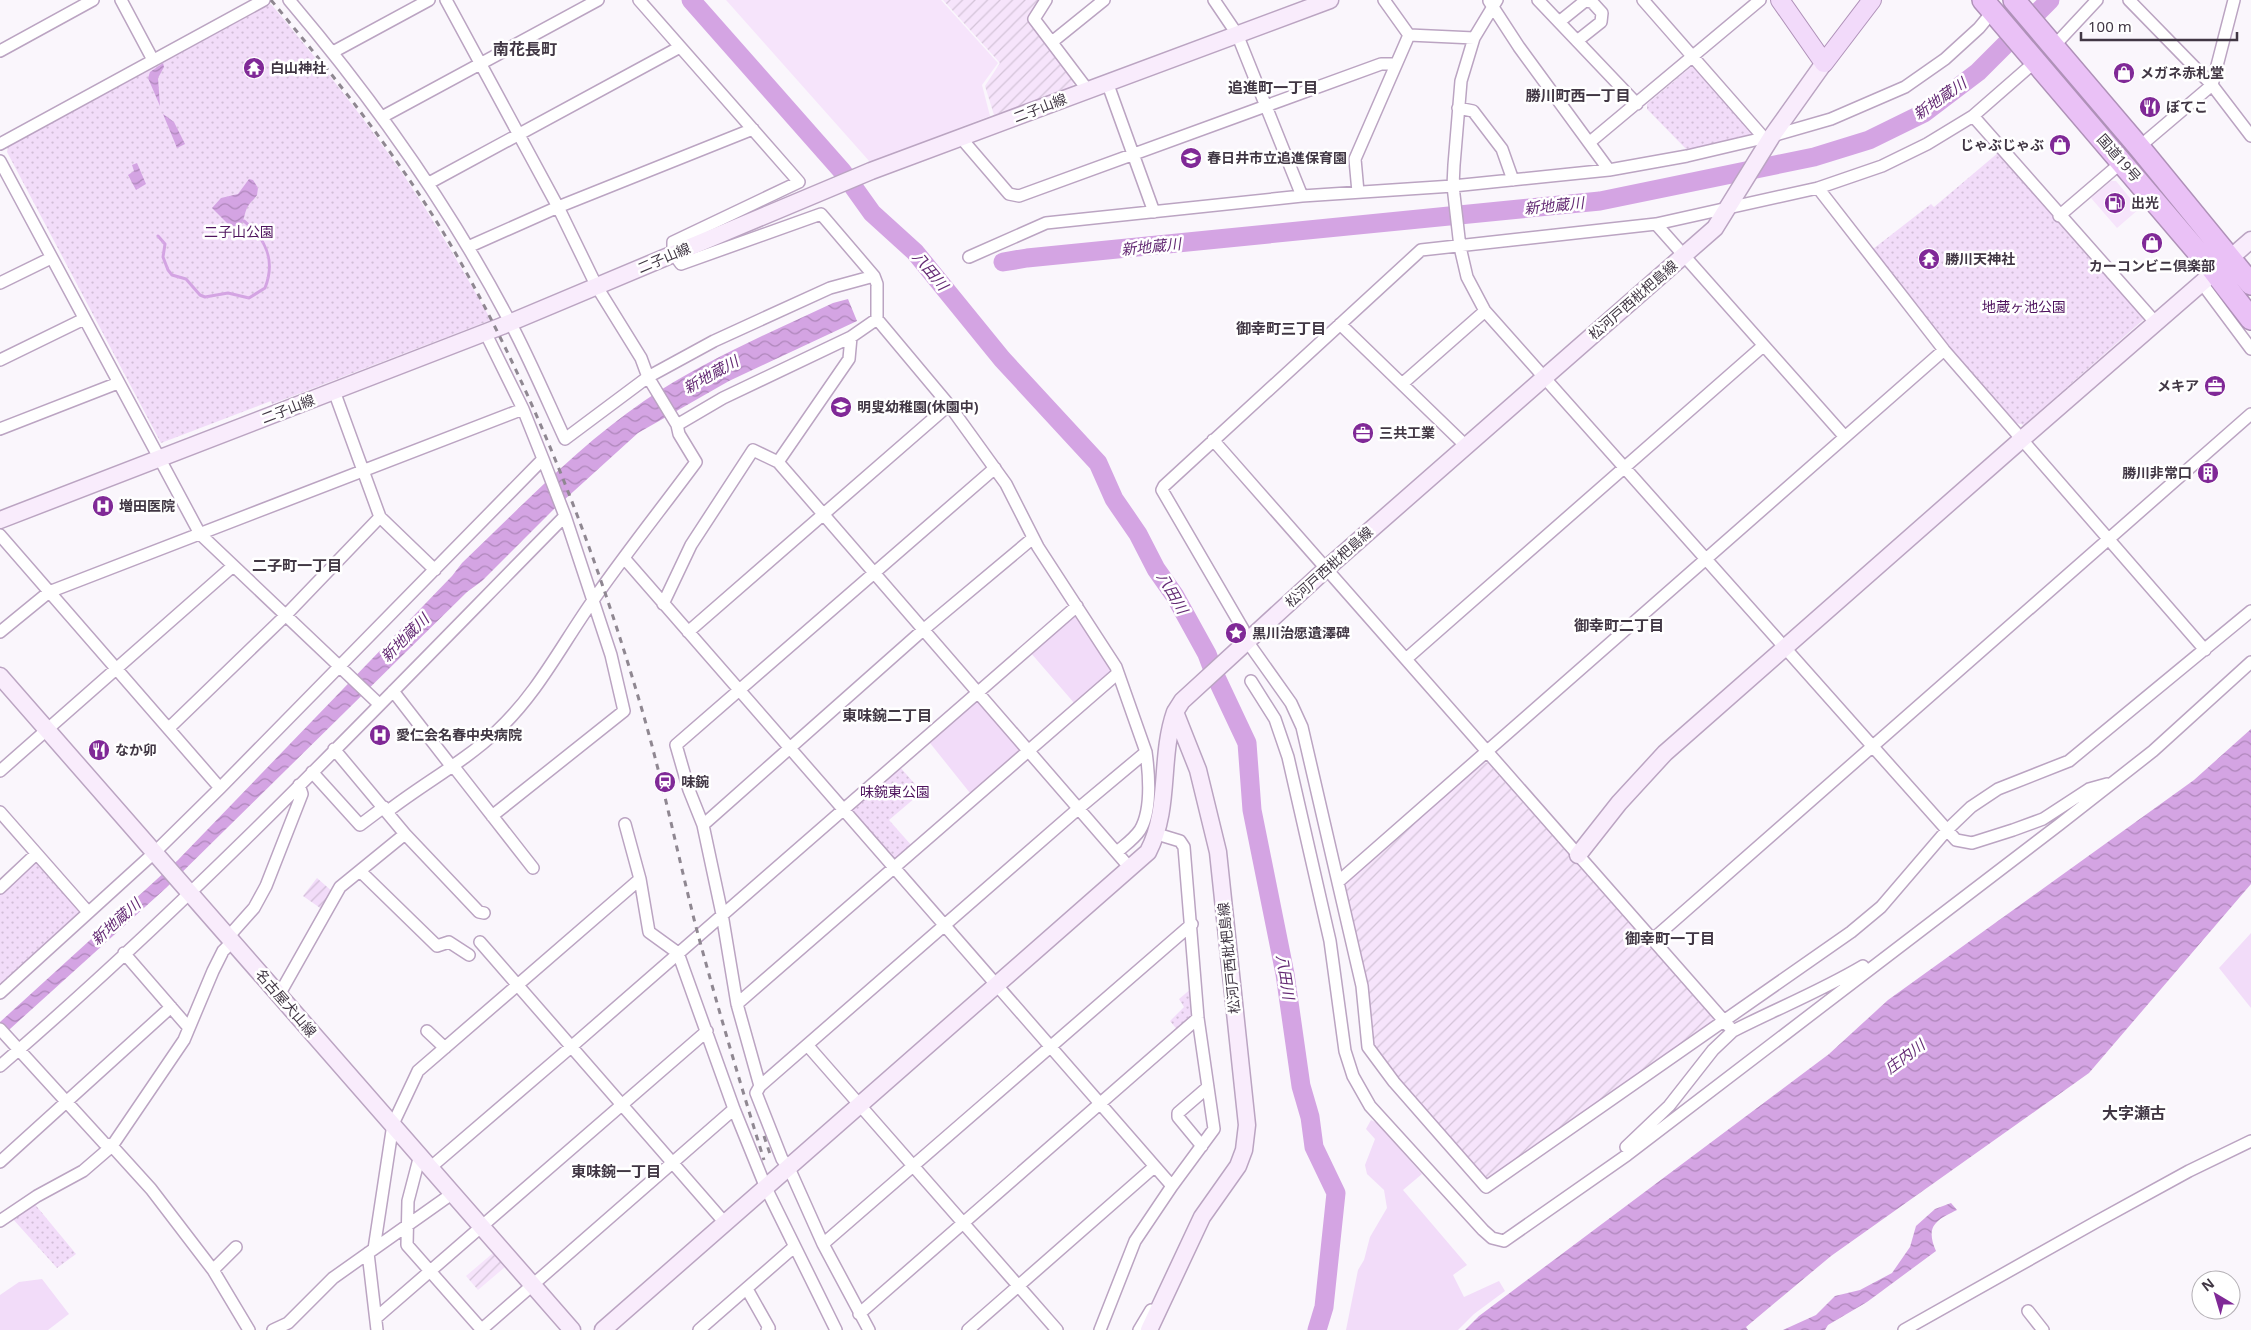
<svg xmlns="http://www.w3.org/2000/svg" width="2251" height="1330" font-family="'Noto Sans','Noto Sans JP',sans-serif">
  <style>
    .built { fill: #f6e4fb }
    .industrial { fill: url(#industrial-furrows) }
    .grass { fill: #f2dcf9 }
    .park { fill: url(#park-dots) }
    .garden { fill: url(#garden-furrows) }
    .water { fill: url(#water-waves) }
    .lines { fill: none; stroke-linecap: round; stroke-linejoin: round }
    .stream { stroke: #d4a4e3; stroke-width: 3 }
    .river { stroke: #d4a4e3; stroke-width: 19 }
    .street-casing { stroke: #bba4c2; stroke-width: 14 }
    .secondary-casing { stroke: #bba4c2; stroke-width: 19 }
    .primary-casing { stroke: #af91b8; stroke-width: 20 }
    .highway-casing { stroke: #af91b8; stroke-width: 24 }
    .street { stroke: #fff; stroke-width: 11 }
    .secondary { stroke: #f9ecfc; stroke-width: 16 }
    .primary { stroke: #f2dafa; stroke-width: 18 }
    .highway { stroke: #eac1f6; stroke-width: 21 }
    .rail { stroke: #8f8791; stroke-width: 3; stroke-dasharray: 6 6; stroke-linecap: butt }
    .labels { text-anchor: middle; stroke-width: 5; stroke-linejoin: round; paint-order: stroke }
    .poi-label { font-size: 14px; font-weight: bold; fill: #413744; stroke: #fff; text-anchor: start }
    .street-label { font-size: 14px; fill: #413744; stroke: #fff }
    .park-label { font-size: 14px; fill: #4f145e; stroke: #fff }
    .neighbourhood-label { font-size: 15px; font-weight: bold; fill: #413744; stroke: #fff }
    .water-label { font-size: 15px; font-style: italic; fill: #642a74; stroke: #fff }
    .quarter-label { font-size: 16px; font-weight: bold; fill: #413744; stroke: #fff }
  </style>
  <defs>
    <pattern id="industrial-furrows" width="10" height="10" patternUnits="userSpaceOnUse" patternTransform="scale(1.25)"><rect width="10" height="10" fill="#f6e4fb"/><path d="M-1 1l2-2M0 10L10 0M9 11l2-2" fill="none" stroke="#d4c4d8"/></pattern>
    <pattern id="park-dots" width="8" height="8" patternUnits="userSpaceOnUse" patternTransform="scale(1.25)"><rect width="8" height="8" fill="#f2dcf9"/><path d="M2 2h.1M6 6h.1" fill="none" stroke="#d1bdd7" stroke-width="1.8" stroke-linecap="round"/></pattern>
    <pattern id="garden-furrows" width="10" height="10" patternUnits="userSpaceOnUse" patternTransform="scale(1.25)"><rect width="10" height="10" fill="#f2dcf9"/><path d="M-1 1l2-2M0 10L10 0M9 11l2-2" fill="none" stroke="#d1bdd7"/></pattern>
    <pattern id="water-waves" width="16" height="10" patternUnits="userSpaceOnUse" patternTransform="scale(1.25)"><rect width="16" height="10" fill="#d4a4e3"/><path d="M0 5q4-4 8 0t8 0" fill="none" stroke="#ae86ba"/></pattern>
  </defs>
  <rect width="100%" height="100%" fill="#faf6fc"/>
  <path class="built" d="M726 0H941L998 63 982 85 990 116 870 162Z
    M2111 181H2116L2139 209 2117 228 2091 198Z"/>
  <path class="industrial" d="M943 0H1041L1028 20 1075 80 1072 87 994 115 985 86 1000 63Z
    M1482 762 1488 763 1714 1019 1713 1025 1490 1179 1485 1178 1402 1086 1372 1045 1345 888V883Z
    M493 1253 505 1267 478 1290 466 1276Z"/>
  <path class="grass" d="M1073 617H1079L1112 668 1111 673 1075 704 1030 652Z
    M978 699 1022 749 970 793 930 743Z
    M2251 933V1008L2219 968Z
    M1371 1120 1377 1123 1422 1174 1403 1190 1467 1265 1453 1275 1464 1297 1499 1281 1505 1291 1474 1314 1458 1330H1346L1358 1270 1364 1260 1370 1237 1387 1208 1384 1190 1367 1174 1365 1165 1375 1139 1366 1129Z
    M42 1279 69 1314 48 1330H0V1295L19 1282Z"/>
  <path class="park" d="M271 4C311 52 351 101 388 153 426 206 459 263 491 320L272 404 271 401 161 443 7 152 8 146Z
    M1691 67 1696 68 1754 134 1753 137 1689 152 1647 109V104Z
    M1999 152 2142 315 2143 320 2024 425 2016 423 1948 346 1873 249 1931 204 1934 207Z
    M899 766 922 792 889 820 912 846 896 859H891L850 812 852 808Z
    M33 863H37L78 910V914L0 986V893Z
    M1192 988 1197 1018 1179 1032 1170 1021 1184 1007 1179 999Z
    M33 1202 76 1254 57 1268 12 1218Z"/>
  <path class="garden" d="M317 878 334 893 323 910 303 896Z"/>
  <path class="water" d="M163 63 164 67 158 78 160 106 148 78 150 72Z
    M163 114 174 122 185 144 177 148Z
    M137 163 146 184 136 190 128 175 134 171 132 165Z
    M249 179 253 180 258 188 257 195C254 200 249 203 247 208 243 216 245 229 231 227L212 208 221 198 238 194Z
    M848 299 857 321 729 381 638 433 553 510 482 581 467 592 166 888 0 1038V1022L178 860 452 576 462 563C521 507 577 447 644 401 703 361 769 333 833 303Z
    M2251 729V884L2089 1073 1831 1256 1746 1327 1748 1330H1465L1479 1316 1829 1054 1888 1000 2194 780Z
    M1951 1203 1957 1210C1936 1220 1925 1226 1936 1251L1867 1302 1828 1325 1825 1330H1783L1816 1315 1835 1296 1860 1290 1892 1273 1910 1247 1916 1226 1935 1209Z"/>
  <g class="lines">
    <path class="stream" d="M158 236 165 244 163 257 168 270 172 275 186 279 200 295 205 297 228 293 249 298 265 288C276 260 266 239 244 221"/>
    <path class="river" d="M691 0 842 171 872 213 915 252 1002 359 1098 463 1114 499 1138 534 1156 569 1175 596 1207 654 1215 675 1247 743 1252 810 1285 974 1301 1086 1310 1117 1314 1147 1336 1193 1324 1307 1317 1330
      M1003 262 1027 258 1600 201 1814 157 1869 140 1924 113 1978 72 2050 0"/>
    <g class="street-casing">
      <path id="street" d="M121 0 153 60
        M289 0C374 100 449 206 510 322 530 360 547 400 565 439L648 377 714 341 830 288 874 276
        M639 0 799 182 673 242V253L681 264 821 214 874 276 877 284V319
        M1046 0 1034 19 1087 89
        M1214 0 1237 34 1302 196
        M1384 0 1409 35
        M1497 0 1474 38 1461 81 1454 165 1453 186 1460 247 1467 277 1485 311 1956 840 1972 843 2013 830 2043 819 2089 789 2107 784
        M1538 0 1637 104
        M1643 0 1764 138
        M2129 0 2212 85 2251 136
        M1489 1 1519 47 1609 170
        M1559 22 1585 1 1592 2 1602 13 1601 22 1577 41
        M1052 42 1104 0
        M2054 46 2097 0
        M0 51 93 0
        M333 52 429 0
        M2036 61 1973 116 1927 144 1882 166 1818 188 1656 224 1421 250 1164 486 1162 490 1243 629 1247 641 1291 703 1302 727 1362 986 1368 1047 1394 1082 1486 1187 1851 932 1881 907 1947 830 1971 807 1998 789 2069 761 2251 611
        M1107 82 1154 212
        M1458 108 1473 111 1502 149 1513 180
        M1973 116 2155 322
        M382 117 598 0
        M961 138 1009 194 1019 196 1381 64H1396
        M1590 142 1760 0
        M0 144 264 0
        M2139 147 2212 85 2234 0
        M0 161 200 534 379 704
        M429 183 680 47
        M1818 188 1944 350 2205 650
        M1358 192 1355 159 1409 35 1474 38
        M2059 216 2122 162
        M1656 224 1845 437
        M468 247 558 207 753 129
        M969 257 1046 223 1302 196 1453 186 1609 170 1687 156 1772 136 1831 119 1905 87 1945 59 1979 28 1993 11
        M2201 282 2251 349
        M0 283 51 258
        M1340 324 1466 446
        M0 360 84 319
        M1402 384 1485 311
        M677 425 723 398 851 337 877 319 949 405 1006 484 1038 547 1116 667 1146 752C1149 774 1152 810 1140 830 1134 839 1125 845 1117 852
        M0 429 118 383
        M1213 440 1733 1031C1776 1009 1821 991 1863 966
        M543 459 565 516
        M778 462 1130 868
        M380 517 435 570
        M0 535 220 788
        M624 558 1172 1186
        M663 604 691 545 753 450 778 462 849 359 851 337
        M0 632 49 592 523 409
        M688 632 949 405
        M1406 659 1763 346
        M1251 681 1275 719 1288 757 1330 941 1345 1051 1353 1076 1370 1106 1483 1230 1492 1238 1504 1241 1627 1155 2060 824 2153 751 2251 662
        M393 691 452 767
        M169 728 285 616 380 517 334 391
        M454 767 533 868
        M0 771 233 566
        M312 772 360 825 384 807
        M388 811C424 783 464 762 497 731 538 693 562 644 594 599 626 553 662 508 696 462L679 434 677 425 648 377 641 358 597 287 558 207 446 0
        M0 812 88 912
        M625 824 640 879 649 932 678 953 734 1109 766 1188 836 1330
        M703 825 923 630 1033 538
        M405 834 479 912 484 913
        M360 871 437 946 449 942 469 955
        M1338 882 1944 350
        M0 888 36 854
        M229 936 254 908 266 886 302 794 299 785
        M1652 940 2251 414
        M480 942 725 1223
        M124 953 189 1028
        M0 993 155 852 220 788 543 459 523 409 485 332
        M279 995 340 887 405 834 334 749
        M737 1004 1118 673
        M0 1029 104 1143 112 1146 151 1189 213 1270 249 1330
        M427 1031 445 1048
        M808 1046 1057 1330
        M0 1066C199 895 381 703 565 516L611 655 624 711 492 816
        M760 1086 1079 808 1146 752
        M1202 1146 1178 1117V1113L1208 1087
        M1626 1147 1669 1106 1713 1050 1733 1031
        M420 1155 408 1201 407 1245 482 1330
        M0 1162 171 1007
        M431 1167 571 1047 1077 606
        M0 1221 37 1196 83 1171 112 1146 184 1040 213 971 223 951 233 941
        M823 1244 1192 924
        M374 1249 393 1124 418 1071 640 879
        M368 1253 377 1330
        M213 1270 236 1247
        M747 1289 769 1328 767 1330
        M2028 1311 2043 1330
        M859 1314 1198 1018
        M376 1318 707 1031
        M273 1330 288 1323 333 1278 453 1193
        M481 1330 734 1109
        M699 1330 794 1247
        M869 1330 823 1244 789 1168 782 1159 756 1093 760 1086 737 1004 722 914 703 825 689 790 676 745 995 468
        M968 1330 1154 1167
        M1100 1330 1135 1241 1172 1186 1214 1129 1198 1018 1184 847 1180 841 1157 834
        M1139 1330 1151 1310
        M1904 1330 2096 1222 2189 1171 2251 1141"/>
    </g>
    <g class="secondary-casing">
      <path id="secondary" d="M0 520 502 326 871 171 1330 0
        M0 676 572 1330
        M1578 855 1619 803 1665 753 2022 439 2251 240
        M603 1330 1148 852C1171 808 1159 758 1175 712
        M1149 1330 1202 1217 1238 1166 1244 1150 1247 1125 1218 852 1198 770 1175 712 1182 701 1326 569 1715 228 1772 136 1824 63"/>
    </g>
    <g class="primary-casing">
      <path id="primary" d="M1780 0 1824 63 1872 0"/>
    </g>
    <g class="highway-casing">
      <path id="highway" d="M1983 0 2214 271 2251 319
        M2014 0 2139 147 2251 284"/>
    </g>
    <use href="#street" class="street"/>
    <use href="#secondary" class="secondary"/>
    <use href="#primary" class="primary"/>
    <use href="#highway" class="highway"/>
    <path class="rail" d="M271 0C342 86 411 172 465 270 540 406 596 554 640 703 662 777 677 852 696 927 717 1005 740 1083 764 1160
      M764 1136 771 1157"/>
  </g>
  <defs>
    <g id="temple-disc" transform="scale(1.125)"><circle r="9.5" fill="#802997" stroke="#fff"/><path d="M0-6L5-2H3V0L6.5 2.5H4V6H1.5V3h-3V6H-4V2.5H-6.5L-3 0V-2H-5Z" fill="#fff"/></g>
    <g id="shop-disc" transform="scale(1.125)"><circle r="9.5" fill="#802997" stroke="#fff"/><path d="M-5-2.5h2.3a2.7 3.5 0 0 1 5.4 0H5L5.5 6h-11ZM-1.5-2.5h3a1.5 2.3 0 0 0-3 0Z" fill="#fff"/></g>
    <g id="restaurant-disc" transform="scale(1.125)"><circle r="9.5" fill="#802997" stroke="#fff"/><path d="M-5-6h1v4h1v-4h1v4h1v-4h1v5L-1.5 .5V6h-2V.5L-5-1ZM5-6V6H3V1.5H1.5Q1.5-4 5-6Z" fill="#fff"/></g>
    <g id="school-disc" transform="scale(1.125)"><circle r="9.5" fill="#802997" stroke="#fff"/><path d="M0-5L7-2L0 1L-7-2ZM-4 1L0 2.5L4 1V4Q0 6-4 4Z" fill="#fff"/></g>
    <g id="fuel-disc" transform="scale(1.125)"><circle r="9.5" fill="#802997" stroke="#fff"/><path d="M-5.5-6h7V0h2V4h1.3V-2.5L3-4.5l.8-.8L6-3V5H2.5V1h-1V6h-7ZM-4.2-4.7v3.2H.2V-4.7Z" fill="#fff"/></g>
    <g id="office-disc" transform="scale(1.125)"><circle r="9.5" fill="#802997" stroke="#fff"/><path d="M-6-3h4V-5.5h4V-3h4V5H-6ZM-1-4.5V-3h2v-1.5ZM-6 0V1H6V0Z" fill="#fff"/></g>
    <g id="building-disc" transform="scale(1.125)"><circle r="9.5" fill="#802997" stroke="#fff"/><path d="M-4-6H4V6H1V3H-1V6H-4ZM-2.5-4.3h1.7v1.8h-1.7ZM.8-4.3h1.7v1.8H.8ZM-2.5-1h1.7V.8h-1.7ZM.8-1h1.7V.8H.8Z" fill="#fff"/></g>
    <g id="hospital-disc" transform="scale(1.125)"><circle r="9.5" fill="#802997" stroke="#fff"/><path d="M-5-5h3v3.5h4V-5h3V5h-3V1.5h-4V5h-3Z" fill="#fff"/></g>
    <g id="sight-disc" transform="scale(1.125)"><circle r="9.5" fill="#802997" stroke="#fff"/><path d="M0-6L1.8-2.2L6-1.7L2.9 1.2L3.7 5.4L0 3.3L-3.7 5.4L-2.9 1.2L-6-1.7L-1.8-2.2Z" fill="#fff"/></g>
    <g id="station-disc" transform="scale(1.125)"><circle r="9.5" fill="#802997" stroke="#fff"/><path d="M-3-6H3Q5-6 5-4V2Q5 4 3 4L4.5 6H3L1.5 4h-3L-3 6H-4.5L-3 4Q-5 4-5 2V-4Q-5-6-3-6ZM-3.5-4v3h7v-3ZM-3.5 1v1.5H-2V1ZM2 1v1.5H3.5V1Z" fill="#fff"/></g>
  </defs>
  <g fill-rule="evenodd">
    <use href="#temple-disc" x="254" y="68"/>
    <use href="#shop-disc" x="2124" y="73"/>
    <use href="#restaurant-disc" x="2150" y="107"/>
    <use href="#shop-disc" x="2060" y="145"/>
    <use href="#school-disc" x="1191" y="158"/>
    <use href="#fuel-disc" x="2115" y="203"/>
    <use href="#shop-disc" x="2152" y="243"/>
    <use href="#temple-disc" x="1929" y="259"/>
    <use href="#office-disc" x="2215" y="386"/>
    <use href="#school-disc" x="841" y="407"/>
    <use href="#office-disc" x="1363" y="433"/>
    <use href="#building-disc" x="2208" y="473"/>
    <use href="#hospital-disc" x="103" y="506"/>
    <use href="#sight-disc" x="1236" y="633"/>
    <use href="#hospital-disc" x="380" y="735"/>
    <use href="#restaurant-disc" x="99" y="750"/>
    <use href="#station-disc" x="665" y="782"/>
  </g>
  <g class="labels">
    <g class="poi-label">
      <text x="270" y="73">白山神社</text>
      <text x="2140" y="78">メガネ赤札堂</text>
      <text x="2166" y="112">ぼてこ</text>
      <text x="2044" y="150" text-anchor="end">じゃぶじゃぶ</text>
      <text x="1207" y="163">春日井市立追進保育園</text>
      <text x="2131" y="208">出光</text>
      <text x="1945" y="264">勝川天神社</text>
      <text x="2152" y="271" text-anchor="middle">カーコンビニ倶楽部</text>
      <text x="2199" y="391" text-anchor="end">メキア</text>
      <text x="857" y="412">明叟幼稚園(休園中)</text>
      <text x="1379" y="438">三共工業</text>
      <text x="2192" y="478" text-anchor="end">勝川非常口</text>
      <text x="119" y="511">増田医院</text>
      <text x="1252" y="638">黒川治愿遺澤碑</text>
      <text x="396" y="740">愛仁会名春中央病院</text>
      <text x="115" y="755">なか卯</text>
      <text x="681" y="787">味鋺</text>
    </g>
    <g class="street-label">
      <text transform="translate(1040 108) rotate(-21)" y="5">二子山線</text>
      <text transform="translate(2119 158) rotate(49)" y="5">国道19号</text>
      <text transform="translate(664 258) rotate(-23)" y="5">二子山線</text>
      <text transform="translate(1633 300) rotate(-41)" y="5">松河戸西枇杷島線</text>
      <text transform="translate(288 409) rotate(-21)" y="5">二子山線</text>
      <text transform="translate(1329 567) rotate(-42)" y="5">松河戸西枇杷島線</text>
      <text transform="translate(1229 958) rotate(-96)" y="5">松河戸西枇杷島線</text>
      <text transform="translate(286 1003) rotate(49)" y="5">名古屋犬山線</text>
    </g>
    <g class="park-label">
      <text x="239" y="237">二子山公園</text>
      <text x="2024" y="312">地蔵ヶ池公園</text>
      <text x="895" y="797">味鋺東公園</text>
    </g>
    <g class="neighbourhood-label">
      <text x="1273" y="93">追進町一丁目</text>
      <text x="1578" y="101">勝川町西一丁目</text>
      <text x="1281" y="334">御幸町三丁目</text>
      <text x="297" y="571">二子町一丁目</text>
      <text x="1619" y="631">御幸町二丁目</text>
      <text x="887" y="721">東味鋺二丁目</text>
      <text x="1670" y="944">御幸町一丁目</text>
      <text x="616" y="1177">東味鋺一丁目</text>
    </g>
    <g class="water-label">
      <text transform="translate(1940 99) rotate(-35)" y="5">新地蔵川</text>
      <text transform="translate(1554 206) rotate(-6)" y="5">新地蔵川</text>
      <text transform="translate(1151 247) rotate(-6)" y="5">新地蔵川</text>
      <text transform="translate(930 271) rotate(50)" y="5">八田川</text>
      <text transform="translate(711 375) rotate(-29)" y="5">新地蔵川</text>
      <text transform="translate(1172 593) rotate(60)" y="5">八田川</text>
      <text transform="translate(405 638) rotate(-45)" y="5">新地蔵川</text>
      <text transform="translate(116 922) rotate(-42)" y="5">新地蔵川</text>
      <text transform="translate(1285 977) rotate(81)" y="5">八田川</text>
      <text transform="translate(1905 1057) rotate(-37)" y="5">庄内川</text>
    </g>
    <g class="quarter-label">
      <text x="525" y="55">南花長町</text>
      <text x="2134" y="1119">大字瀬古</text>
    </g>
  </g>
  <g transform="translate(2216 1295) rotate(322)"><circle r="24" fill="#ffffff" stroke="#b3afb4"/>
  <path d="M0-4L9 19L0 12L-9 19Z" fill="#802997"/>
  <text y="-8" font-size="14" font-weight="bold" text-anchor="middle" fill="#413744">N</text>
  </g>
  <path d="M2081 32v8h156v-8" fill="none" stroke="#413744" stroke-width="2.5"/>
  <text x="2088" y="32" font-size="15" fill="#413744" stroke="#ffffff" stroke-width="4" paint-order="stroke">100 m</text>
</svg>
